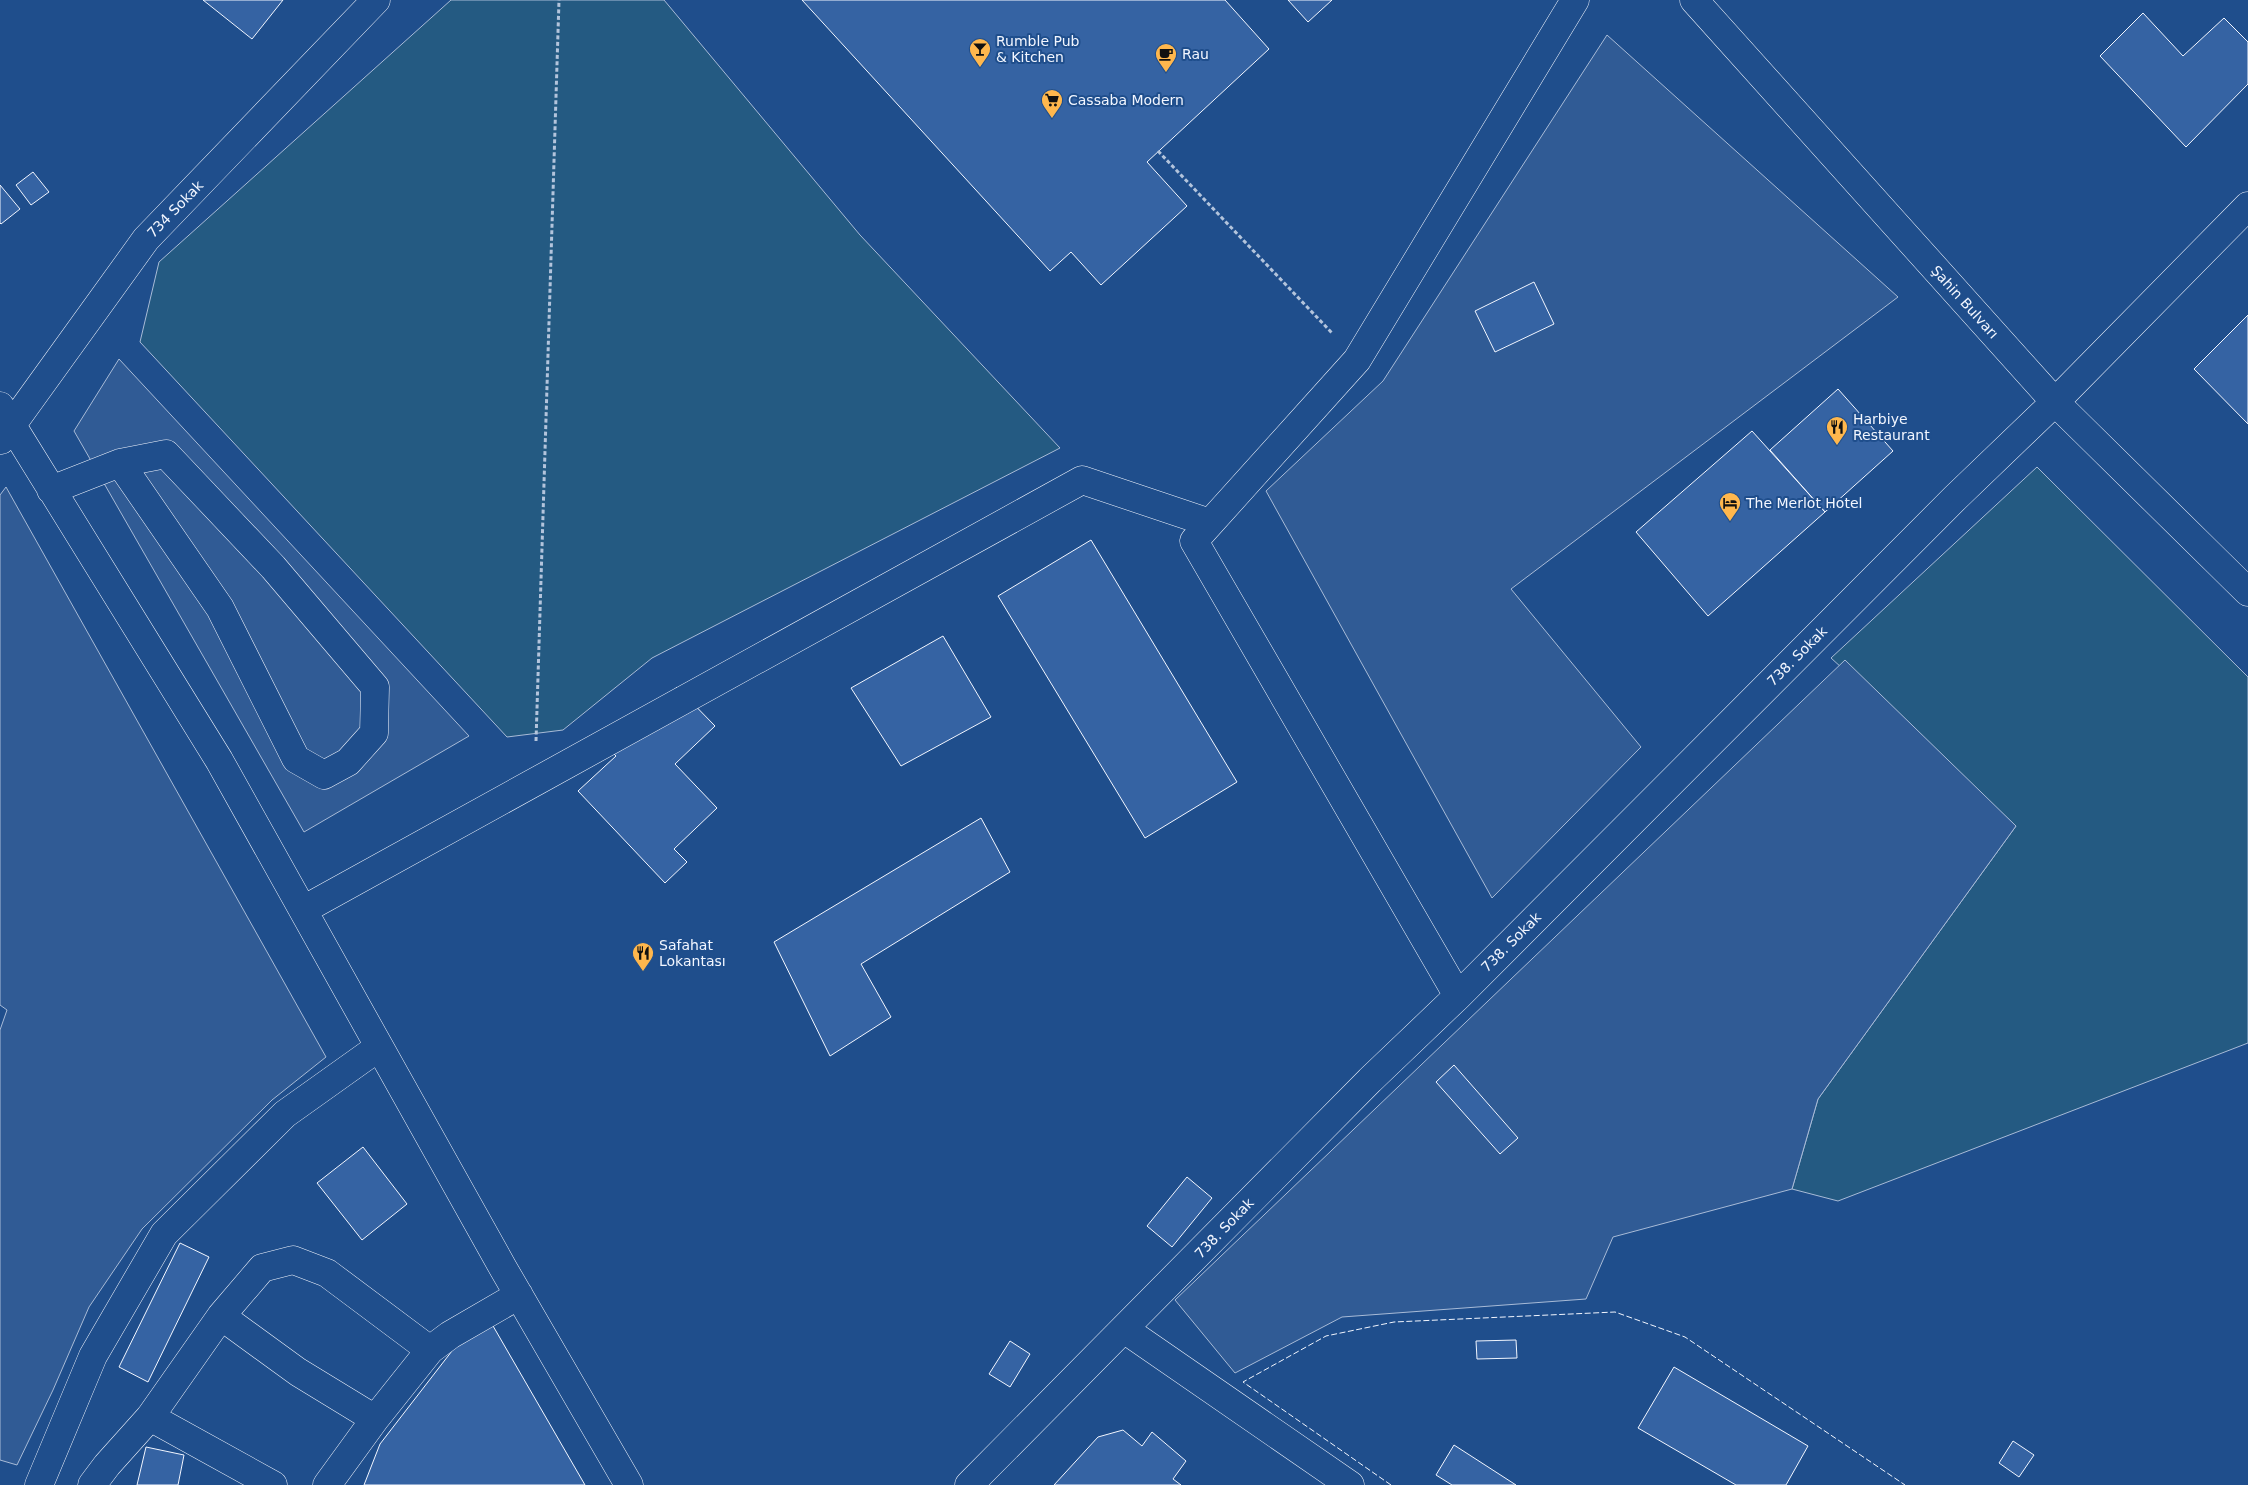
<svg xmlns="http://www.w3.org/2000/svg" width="2248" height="1485" font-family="'DejaVu Sans',sans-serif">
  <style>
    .green { fill: #245a82; stroke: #a8bbd7 }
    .parking { fill: #305b95; stroke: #a8bbd7 }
    .building { fill: #3563a3; stroke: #f2f6ff }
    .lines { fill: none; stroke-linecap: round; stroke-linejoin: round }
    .minor-casing { stroke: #f2f6ff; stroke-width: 29 }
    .path { stroke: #b3c4dc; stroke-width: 3; stroke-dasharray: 4 2.5; stroke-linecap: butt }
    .minor { stroke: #1f4e8c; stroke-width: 28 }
    .fence { stroke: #f2f6ff; stroke-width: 1; stroke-dasharray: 6 2.5; stroke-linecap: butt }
    .labels { text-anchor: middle; stroke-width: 4; stroke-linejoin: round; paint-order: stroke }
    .poi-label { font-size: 14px; fill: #f2f6ff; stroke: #1f4e8c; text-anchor: start }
    .street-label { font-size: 14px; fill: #f2f6ff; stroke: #1f4e8c }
  </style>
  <rect width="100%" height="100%" fill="#1f4e8c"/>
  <path class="green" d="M451 0H664L860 235 1060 448 652 658 563 730 507 737 140 342 159 262Z
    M2037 467 2248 677V1043L1838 1201 1792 1189 1818 1099 2016 826 1831 658Z"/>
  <path class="parking" d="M1607 35 1898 297 1511 589 1641 747 1492 898 1266 491 1383 381Z
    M119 359 469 736 304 832 74 431Z
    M6 487 326 1057 272 1100 142 1229 89 1307 53 1390 17 1465 0 1460V1030L7 1010 0 1005V495Z
    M1845 660 2016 826 1818 1099 1792 1189 1613 1237 1586 1299 1342 1317 1235 1373 1175 1300Z"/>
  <path class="building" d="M203 0H283L252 39Z
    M802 0H1225L1269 49 1147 162 1187 206 1101 285 1071 252 1050 271Z
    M1288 0H1332L1308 22Z
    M2143 13 2183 56 2224 18 2248 42V84L2186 147 2100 56Z
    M33 172 49 192 31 205 16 185Z
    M0 185 20 209 1 224 0 223Z
    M1534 282 1554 324 1495 352 1475 311Z
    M2248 315V424L2194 369Z
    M1838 389 1893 451 1825 512 1770 450Z
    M1752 431 1825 512 1708 616 1636 532Z
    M1091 540 1237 782 1145 838 998 596Z
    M943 636 991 717 901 766 851 688Z
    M677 687 715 726 675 764 717 808 674 849 687 862 665 883 578 791 616 756 610 750Z
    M981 818 1010 872 861 964 891 1017 830 1056 774 942Z
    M1454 1065 1518 1138 1500 1154 1436 1082Z
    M363 1147 407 1204 362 1240 317 1183Z
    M1187 1177 1212 1198 1172 1247 1147 1226Z
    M180 1243 209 1257 148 1382 119 1367Z
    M489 1319 585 1485H364L380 1444 462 1338Z
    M1516 1340 1517 1358 1477 1359 1476 1341Z
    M1010 1341 1030 1354 1010 1387 989 1374Z
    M1674 1367 1808 1446 1786 1485H1736L1638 1428Z
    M1123 1430 1142 1446 1152 1432 1186 1461 1173 1479 1181 1485H1054L1098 1437Z
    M2013 1441 2034 1455 2019 1477 1999 1463Z
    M1454 1445 1516 1485H1452L1436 1475Z
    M146 1447 184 1455 178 1485H137Z"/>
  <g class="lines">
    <g class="minor-casing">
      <path id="minor" d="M1694 0 2055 402 2248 592
        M0 406 219 760 503 1268 629 1485
        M1 440 146 239 376 0
        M51 490 120 463 166 454 273 567 375 687 374 733 348 762 324 775 296 759 220 608 120 463
        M303 910 1082 480 1210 523
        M1458 996 1194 541 1357 360 1575 0
        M221 1316 298 1372 375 1419
        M1124 1329 1350 1485
        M150 1417 273 1485
        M39 1485 93 1356 164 1234 285 1114 379 1047
        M92 1485 107 1465 150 1417 221 1316 262 1268 293 1260 327 1273 430 1350 450 1335 519 1295
        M327 1485 375 1419 430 1350
        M969 1485 1370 1080 1458 996 1955 498 2055 402 2248 206"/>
    </g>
    <path class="path" d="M1158 151 1332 333
      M536 741 559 0"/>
    <use href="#minor" class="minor"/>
    <path class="fence" d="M1391 1485 1243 1382 1326 1336 1394 1322 1615 1312 1685 1337 1905 1485"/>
  </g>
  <defs>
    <g id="bar-pin" transform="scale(1.125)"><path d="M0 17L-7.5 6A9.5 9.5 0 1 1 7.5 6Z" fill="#ffb74d" stroke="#1f4e8c"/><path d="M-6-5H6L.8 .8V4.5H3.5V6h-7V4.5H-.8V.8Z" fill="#111"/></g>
    <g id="cafe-pin" transform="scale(1.125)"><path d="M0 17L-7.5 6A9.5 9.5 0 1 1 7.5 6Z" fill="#ffb74d" stroke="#1f4e8c"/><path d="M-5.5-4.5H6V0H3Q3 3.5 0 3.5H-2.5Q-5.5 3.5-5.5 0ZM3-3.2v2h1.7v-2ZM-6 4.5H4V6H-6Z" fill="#111"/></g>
    <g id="supermarket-pin" transform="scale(1.125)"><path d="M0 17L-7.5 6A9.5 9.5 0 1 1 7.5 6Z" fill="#ffb74d" stroke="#1f4e8c"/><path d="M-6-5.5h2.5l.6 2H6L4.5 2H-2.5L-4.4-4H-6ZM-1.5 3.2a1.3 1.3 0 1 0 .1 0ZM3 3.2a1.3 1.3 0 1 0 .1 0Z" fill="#111"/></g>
    <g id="restaurant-pin" transform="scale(1.125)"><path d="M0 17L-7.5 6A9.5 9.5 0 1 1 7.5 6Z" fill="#ffb74d" stroke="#1f4e8c"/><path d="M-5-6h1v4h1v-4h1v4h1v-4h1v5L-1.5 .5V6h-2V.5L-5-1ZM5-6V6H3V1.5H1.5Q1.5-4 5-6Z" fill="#111"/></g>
    <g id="hotel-pin" transform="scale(1.125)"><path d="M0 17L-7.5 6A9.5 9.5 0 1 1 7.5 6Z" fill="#ffb74d" stroke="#1f4e8c"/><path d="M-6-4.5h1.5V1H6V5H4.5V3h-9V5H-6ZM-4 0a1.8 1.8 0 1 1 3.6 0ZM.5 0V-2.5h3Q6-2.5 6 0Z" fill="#111"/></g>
  </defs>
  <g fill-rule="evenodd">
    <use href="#bar-pin" x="980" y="49"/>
    <use href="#cafe-pin" x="1166" y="54"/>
    <use href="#supermarket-pin" x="1052" y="100"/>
    <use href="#restaurant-pin" x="1837" y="427"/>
    <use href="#hotel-pin" x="1730" y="503"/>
    <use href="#restaurant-pin" x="643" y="953"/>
  </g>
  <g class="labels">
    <g class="poi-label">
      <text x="996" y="46">Rumble Pub<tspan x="996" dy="16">&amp; Kitchen</tspan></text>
      <text x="1182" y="59">Rau</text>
      <text x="1068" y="105">Cassaba Modern</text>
      <text x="1853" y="424">Harbiye<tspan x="1853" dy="16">Restaurant</tspan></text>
      <text x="1746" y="508">The Merlot Hotel</text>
      <text x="659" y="950">Safahat<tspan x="659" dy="16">Lokantası</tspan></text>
    </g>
    <g class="street-label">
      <text transform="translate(175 209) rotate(-46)" y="5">734 Sokak</text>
      <text transform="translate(1965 302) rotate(48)" y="5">Şahin Bulvarı</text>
      <text transform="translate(1797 656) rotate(-45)" y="5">738. Sokak</text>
      <text transform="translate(1511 942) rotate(-45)" y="5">738. Sokak</text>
      <text transform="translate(1224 1228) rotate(-46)" y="5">738. Sokak</text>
    </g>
  </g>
</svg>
